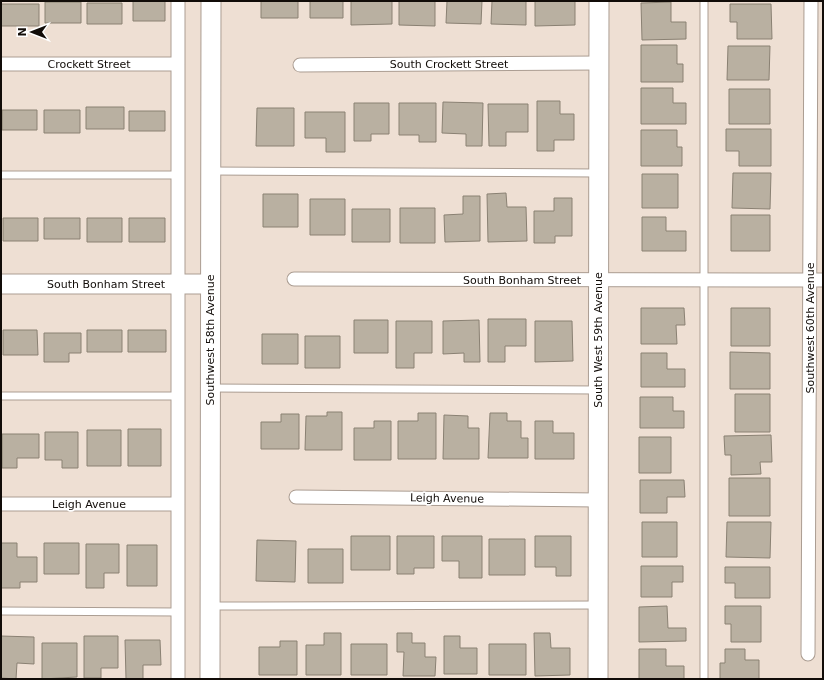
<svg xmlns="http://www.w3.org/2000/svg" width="824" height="680" font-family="'DejaVu Sans',sans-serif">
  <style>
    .building { fill: #b9b0a1; stroke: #8a8173 }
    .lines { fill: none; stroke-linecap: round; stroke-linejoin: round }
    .lane-casing { stroke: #ab9d92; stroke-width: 9 }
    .street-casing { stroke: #ab9d92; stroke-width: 15 }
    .secondary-casing { stroke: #ab9d92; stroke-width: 21 }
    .lane { stroke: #fff; stroke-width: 7 }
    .street { stroke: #fff; stroke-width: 13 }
    .secondary { stroke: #fff; stroke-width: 19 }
    .labels { text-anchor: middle; stroke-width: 3.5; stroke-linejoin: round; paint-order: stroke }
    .street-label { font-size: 11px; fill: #110c08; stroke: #fff }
  </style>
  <rect width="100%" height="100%" fill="#eedfd3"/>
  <path class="building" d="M133 1H165V21H133Z
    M261 1H298V18H261Z
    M310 1H343V18H310Z
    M351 1H392V24L351 25Z
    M399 1H435V26L399 25Z
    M447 1H482L481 24 446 23Z
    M492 1H526V25L491 24Z
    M535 1H575V25L535 26Z
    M45 2H81V23H45Z
    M671 2V22H686V39L642 40 641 3Z
    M87 3H122V24H87Z
    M1 4H39V26H1Z
    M730 4H771L772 39H737V22H730Z
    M641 45H677V64H683V82H641Z
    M728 46H770L769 80H727Z
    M641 88H673V103H686V124H641Z
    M729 89H770V124H729Z
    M537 101H560V114H574V140H554V151H537Z
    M443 102 483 103 482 146H466V134L442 133Z
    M354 103H389V134H371V141H354Z
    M399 103H436V142H419V135H399Z
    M488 104H528V132H506V146H489Z
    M86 107H124V129H86Z
    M257 108H294V146H256Z
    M2 110H37V130H2Z
    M44 110H80V133H44Z
    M129 111H165V131H129Z
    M305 112H345V152H326V138H305Z
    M726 129H771V166H739V151H726Z
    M641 130H677V147H682V166H641Z
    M733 173H771L770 209 732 208Z
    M642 174H678V208H642Z
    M506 193 507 207H526L527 241 488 242 487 194Z
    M263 194H298V227H263Z
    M463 196H480V241L445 242 444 215 463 214Z
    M554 198H572V236H555V243H534V211H554Z
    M310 199H345V235H310Z
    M400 208H435V243H400Z
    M352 209H390V242H352Z
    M731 215H770V251H731Z
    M642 217H666V231H686V251H642Z
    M3 218H38V241H3Z
    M44 218H80V239H44Z
    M87 218H122V242H87Z
    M129 218H165V242H129Z
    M641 308H684L685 325H676L677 344H641Z
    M731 308H770V346H731Z
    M488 319H526V346H505V362H488Z
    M354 320H388V353H354Z
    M479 320 480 362H464V353L443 354V321Z
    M396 321H432V353H414V368H396Z
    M535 321H572L573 361 535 362Z
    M3 330H37L38 355H3Z
    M87 330H122V352H87Z
    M128 330H166V352H128Z
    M44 333H81V353H69V362H44Z
    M262 334H298V364H262Z
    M305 336H340V368H305Z
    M730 352 770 353V389H730Z
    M641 353H667V369H685V387H641Z
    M735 394H770V432H735Z
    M640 397H673V411H684V428H640Z
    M327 412H342V450H305L306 416H327Z
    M418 413H436V459H398V421H418Z
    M490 413H507V421H521V438H528V458H488Z
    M281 414H299V449H261V422H281Z
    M444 415 468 416V428H479V459H443Z
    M374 421H391V460H354V428H374Z
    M535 421H553V433H574V459H535Z
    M128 429H161V466H128Z
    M87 430H121V466H87Z
    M45 432H78V468H62V460H45Z
    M2 434H39V458H17V468H2Z
    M771 435 772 462H760L761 474 731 475V455H725L724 436Z
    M639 437H671V473H639Z
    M729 478H770V516H729Z
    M640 480H684L685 497H667V513H640Z
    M642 522H677V557H642Z
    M727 522H771L770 558 726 557Z
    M351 536H390V570H351Z
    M397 536H434V568H414V574H397Z
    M442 536H482V578H459V561H442Z
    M535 536H571V576H556V567H535Z
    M489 539H525V575H489Z
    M257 540 296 541 295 582 256 581Z
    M1 543H17V557H37V582H20V588H1Z
    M44 543H79V574H44Z
    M86 544H119V573H104V588H86Z
    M127 545H157V586H127Z
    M308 549H343V583H308Z
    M641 566H683V582H672V597H641Z
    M725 567H770V598H735V583H725Z
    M667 606 668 628H686V641L639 642V607Z
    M725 606H761V642H731V624H725Z
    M324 633H341V675H306V645H324Z
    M397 633H412V643H425V657H436L435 676H403L404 652H397Z
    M534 633H550L551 648H570V675L535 676Z
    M1 636 34 637V664L17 663 16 679 1 678Z
    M84 636H118V668H101V678H84Z
    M444 636H460V648H477V674H444Z
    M125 640H160L161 665H143V679H126Z
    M280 641H297V675H259V647H280Z
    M42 643H77V677L42 679Z
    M351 644H387V675H351Z
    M489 644H526V675H489Z
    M639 649H666V666H684V679H639Z
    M725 649H745V660H759V679H720V663H725Z"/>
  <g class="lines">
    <g class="lane-casing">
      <path id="lane" d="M211 171 598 173
        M1 175H178
        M211 388 598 390
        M1 396H178
        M210 606 598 605
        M1 611 178 612
        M704 679V1"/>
    </g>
    <g class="street-casing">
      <path id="street" d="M178 1V679
        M1 64H178
        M300 65 599 63
        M294 279 823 280
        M296 497 598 500
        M1 504H178
        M808 654 811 1"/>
    </g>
    <g class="secondary-casing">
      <path id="secondary" d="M1 284H210
        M210 679 211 1
        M598 679 599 1"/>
    </g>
    <use href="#lane" class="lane"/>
    <use href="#street" class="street"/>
    <use href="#secondary" class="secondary"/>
  </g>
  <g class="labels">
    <g class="street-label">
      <text x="89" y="68">Crockett Street</text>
      <text x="449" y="68">South Crockett Street</text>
      <text x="522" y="284">South Bonham Street</text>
      <text x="106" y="288">South Bonham Street</text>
      <text transform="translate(810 328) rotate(-90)" y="4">Southwest 60th Avenue</text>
      <text transform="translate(210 340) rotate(-90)" y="4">Southwest 58th Avenue</text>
      <text transform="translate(598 340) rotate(-90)" y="4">South West 59th Avenue</text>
      <text transform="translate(447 498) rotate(1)" y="4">Leigh Avenue</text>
      <text x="89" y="508">Leigh Avenue</text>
    </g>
  </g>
  <rect width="824" height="680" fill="none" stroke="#110c08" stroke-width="4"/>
  <g transform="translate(32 32) rotate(270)" stroke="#ffffff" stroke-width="3" paint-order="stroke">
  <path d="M0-3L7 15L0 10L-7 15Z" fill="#110c08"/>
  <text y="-6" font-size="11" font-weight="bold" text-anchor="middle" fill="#110c08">N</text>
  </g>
</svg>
